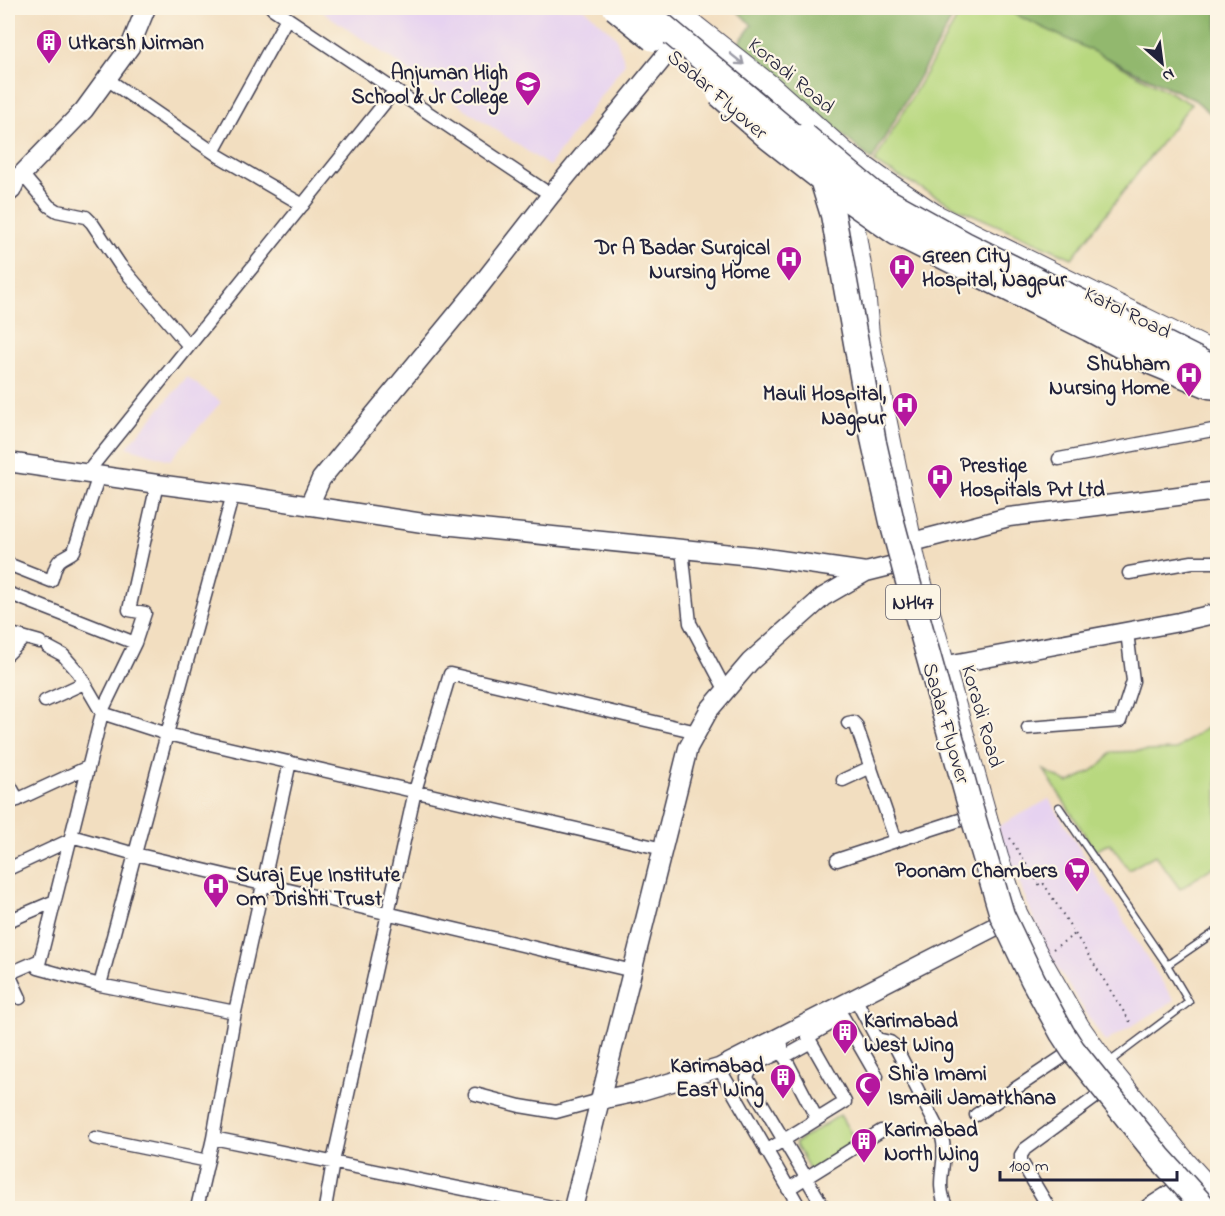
<svg xmlns="http://www.w3.org/2000/svg" width="1225" height="1216" font-family="'Indie Flower',sans-serif">
  <style>
    .built { fill: #e6d2f0 }
    .green { fill: #b8d87f; stroke: #6d7d5d; stroke-width: 1.5 }
    .forest { fill: #92b86e; stroke: #5a6d54; stroke-width: 1.5 }
    .lines { fill: none; stroke-linecap: round; stroke-linejoin: round }
    .lane-casing { stroke: #413e4f; stroke-width: 9 }
    .street-casing { stroke: #413e4f; stroke-width: 15 }
    .secondary-casing { stroke: #413e4f; stroke-width: 21 }
    .primary-casing { stroke: #413e4f; stroke-width: 22 }
    .path { stroke: #413e4f; stroke-width: 2; stroke-dasharray: 1.5 4.5; stroke-linecap: butt }
    .lane { stroke: #fff; stroke-width: 6 }
    .street { stroke: #fff; stroke-width: 12 }
    .secondary { stroke: #fff; stroke-width: 18 }
    .primary { stroke: #fff; stroke-width: 20 }
    .highway-bridge-casing { stroke: #413e4f; stroke-width: 27; stroke-linecap: butt }
    .highway-bridge { stroke: #fff; stroke-width: 24 }
    .oneway { stroke: #9c9ca7 }
    .labels { text-anchor: middle; stroke-width: 4.5; stroke-linejoin: round; paint-order: stroke }
    .shield { fill: #fcf5e5; stroke: #63616e; stroke-width: 1.5 }
    .shield-label { font-size: 20px; font-weight: bold; fill: #22223b }
    .poi-label { font-size: 21px; font-weight: bold; fill: #22223b; stroke: #fcf5e5; text-anchor: start }
    .street-label { font-size: 21px; fill: #22223b; stroke: #fcf5e5 }
  </style>
  <rect width="100%" height="100%" fill="#fcf5e5"/>
  <filter id="ink" filterUnits="userSpaceOnUse"><feTurbulence type="fractalNoise" baseFrequency=".0167" numOctaves="2"/><feDisplacementMap in="SourceGraphic" scale="12" xChannelSelector="R" yChannelSelector="G"/><feConvolveMatrix kernelMatrix="1 2 1 2 8 2 1 2 1" color-interpolation-filters="sRGB"/></filter>
  <filter id="wash" filterUnits="userSpaceOnUse"><feTurbulence type="fractalNoise" baseFrequency=".008" numOctaves="4" result="noise"/><feDisplacementMap in="SourceGraphic" scale="24" xChannelSelector="R" yChannelSelector="G"/><feGaussianBlur stdDeviation="1.35" result="paint"/><feColorMatrix in="noise" values="0 0 0 0 0 0 0 0 0 0 0 0 0 0 0 0 0 1.4 0 .05"/><feComposite in="paint" operator="in"/></filter>
  <g filter="url(#wash)">
    <rect width="100%" height="100%" fill="#f2dec0"/>
    <path class="built" d="M317 8H584L615 36 625 63 549 166Z
      M187 377 221 402 170 460 127 447Z
      M1049 799 1174 1001 1105 1042 1047 952 997 827Z"/>
    <path class="green" d="M963 8H1014L1191 104 1072 258 958 208 874 163Z
      M1217 725V864L1180 889 1155 855 1129 870 1110 843 1095 851 1044 770 1068 783 1090 772 1103 763 1112 752 1175 750 1204 729Z
      M840 1115 858 1145 811 1172 795 1143Z"/>
    <path class="forest" d="M734 8H958L872 160 737 45 752 25Z
      M1002 8H1217V119L1195 100Z"/>
  </g>
  <g filter="url(#ink)">
    <g class="lines">
      <g class="lane-casing">
        <path id="lane" d="M1217 278 1218 277
          M1059 807 1167 965 1218 930
          M1108 1063 1189 1002 1167 965"/>
      </g>
      <g class="street-casing">
        <path id="street" d="M272 8 551 195
          M107 79 219 156 303 205
          M213 152 287 18
          M8 197 14 192 22 174 49 206 57 211 86 217 92 223 120 265 189 346
          M1059 459 1218 429
          M86 474 395 90
          M157 484 129 610 145 613 135 643 103 709 38 968 100 985 167 734 663 849
          M682 549 690 623 726 691
          M8 564 51 581C54 574 55 564 60 560 65 556 70 555 74 551L99 475
          M1129 573 1192 562H1218
          M8 593 135 643
          M8 633 40 642
          M48 647 63 655 78 672 102 713 167 734 233 494
          M8 654 24 638
          M45 701 84 683
          M848 723 853 722 856 725 896 841
          M1028 728 1120 721 1133 681 1127 632
          M843 780 871 767
          M8 782 18 800
          M8 804 88 767
          M71 836 135 854 633 971
          M837 860 969 817
          M8 869 70 840
          M8 921 55 901
          M8 972 20 998
          M8 974 40 960
          M100 985 235 1012 213 1138 557 1208
          M855 998 877 1039 890 1042 895 1046 942 1137C949 1163 933 1181 947 1208
          M235 1012 290 762
          M782 1045V1052L817 1119
          M782 1052C768 1059 752 1062 747 1078L824 1208
          M784 1057 811 1042
          M719 1068 800 1208
          M475 1094 520 1106 556 1112 600 1100
          M976 1115 1067 1054
          M95 1138 208 1161
          M766 1151 845 1102 808 1037 843 1017 877 1076
          M788 1189 881 1131
          M197 1208 213 1138
          M325 1208 333 1162 415 791 450 674 697 732
          M1049 1208 1021 1161V1155L1025 1149 1100 1094"/>
      </g>
      <g class="secondary-casing">
        <path id="secondary" d="M8 186 22 174 84 110 130 47 146 8
          M8 462 157 484 233 494 423 523 752 556 866 572
          M309 506 321 479 480 286 551 195 687 29
          M897 546 1009 517 1218 491
          M931 668 1179 622 1218 613
          M600 1100 638 1092 719 1068 1000 924
          M573 1208 688 748 709 710 750 662 823 597 866 572 914 560
          M1149 1208 1177 1190
          M1180 1208 1188 1204"/>
      </g>
      <g class="primary-casing">
        <path id="primary" d="M673 8 769 84 845 152 881 178 936 215 1218 354
          M845 152 848 187 865 290 869 335 915 559 998 857 1017 913 1039 956 1079 1026 1106 1064 1186 1162 1218 1197"/>
      </g>
      <path class="path" d="M1010 838 1040 886 1044 884 1132 1025
        M1053 949 1075 934"/>
      <use href="#lane" class="lane"/>
      <use href="#street" class="street"/>
      <use href="#secondary" class="secondary"/>
      <use href="#primary" class="primary"/>
      <g class="highway-bridge-casing">
        <path id="highway-bridge" d="M615 8 653 39
          M642 8 783 127 808 150 820 173 833 215 874 443 892 522 920 626 974 820 1002 915 1033 980 1062 1033 1073 1050 1159 1157 1205 1208
          M719 94 769 138 846 198 896 233 1089 329 1153 363 1209 386 1218 387
          M805 136 873 193 965 244 1218 370"/>
      </g>
      <use href="#highway-bridge" class="highway-bridge"/>
    </g>
    <defs><path id="oneway-shaft" d="M-6 0H5M1.5-3L5.5 0L1.5 3" fill="none" stroke-width="1.6" stroke-linecap="round" stroke-linejoin="round" transform="scale(1.5)"/></defs>
    <use class="oneway" href="#oneway-shaft" transform="translate(737 59) rotate(39)"/>
  </g>
  <defs>
    <g id="building-pin" transform="scale(1.35)"><path d="M0 17L-7.5 6A9.5 9.5 0 1 1 7.5 6Z" fill="#b5179e" stroke="#fcf5e5"/><path d="M-4-6H4V6H1V3H-1V6H-4ZM-2.5-4.3h1.7v1.8h-1.7ZM.8-4.3h1.7v1.8H.8ZM-2.5-1h1.7V.8h-1.7ZM.8-1h1.7V.8H.8Z" fill="#fff"/></g>
    <g id="school-pin" transform="scale(1.35)"><path d="M0 17L-7.5 6A9.5 9.5 0 1 1 7.5 6Z" fill="#b5179e" stroke="#fcf5e5"/><path d="M0-5L7-2L0 1L-7-2ZM-4 1L0 2.5L4 1V4Q0 6-4 4Z" fill="#fff"/></g>
    <g id="hospital-pin" transform="scale(1.35)"><path d="M0 17L-7.5 6A9.5 9.5 0 1 1 7.5 6Z" fill="#b5179e" stroke="#fcf5e5"/><path d="M-5-5h3v3.5h4V-5h3V5h-3V1.5h-4V5h-3Z" fill="#fff"/></g>
    <g id="supermarket-pin" transform="scale(1.35)"><path d="M0 17L-7.5 6A9.5 9.5 0 1 1 7.5 6Z" fill="#b5179e" stroke="#fcf5e5"/><path d="M-6-5.5h2.5l.6 2H6L4.5 2H-2.5L-4.4-4H-6ZM-1.5 3.2a1.3 1.3 0 1 0 .1 0ZM3 3.2a1.3 1.3 0 1 0 .1 0Z" fill="#fff"/></g>
    <g id="mosque-pin" transform="scale(1.35)"><path d="M0 17L-7.5 6A9.5 9.5 0 1 1 7.5 6Z" fill="#b5179e" stroke="#fcf5e5"/><path d="M3.5-4.9A6 6 0 1 0 3.5 4.9A5 5 0 1 1 3.5-4.9Z" fill="#fff"/></g>
  </defs>
  <g fill-rule="evenodd">
    <use href="#building-pin" x="49" y="42"/>
    <use href="#school-pin" x="528" y="84"/>
    <use href="#hospital-pin" x="789" y="259"/>
    <use href="#hospital-pin" x="902" y="267"/>
    <use href="#hospital-pin" x="1189" y="375"/>
    <use href="#hospital-pin" x="905" y="405"/>
    <use href="#hospital-pin" x="940" y="477"/>
    <use href="#supermarket-pin" x="1077" y="870"/>
    <use href="#hospital-pin" x="216" y="886"/>
    <use href="#building-pin" x="845" y="1032"/>
    <use href="#building-pin" x="783" y="1077"/>
    <use href="#mosque-pin" x="868" y="1085"/>
    <use href="#building-pin" x="864" y="1141"/>
  </g>
  <g class="labels">
    <rect class="shield" x="886" y="585" width="54" height="34" rx="4.5"/>
    <g class="shield-label">
      <text x="913" y="609">NH47</text>
    </g>
    <g class="poi-label">
      <text x="68" y="49">Utkarsh Nirman</text>
      <text x="508" y="79" text-anchor="end">Anjuman High<tspan x="508" dy="24">School &amp; Jr College</tspan></text>
      <text x="770" y="254" text-anchor="end">Dr A Badar Surgical<tspan x="770" dy="24">Nursing Home</tspan></text>
      <text x="922" y="262">Green City<tspan x="922" dy="24">Hospital, Nagpur</tspan></text>
      <text x="1170" y="370" text-anchor="end">Shubham<tspan x="1170" dy="24">Nursing Home</tspan></text>
      <text x="886" y="400" text-anchor="end">Mauli Hospital,<tspan x="886" dy="24">Nagpur</tspan></text>
      <text x="960" y="472">Prestige<tspan x="960" dy="24">Hospitals Pvt Ltd</tspan></text>
      <text x="1058" y="877" text-anchor="end">Poonam Chambers</text>
      <text x="236" y="881">Suraj Eye Institute<tspan x="236" dy="24">Om Drishti Trust</tspan></text>
      <text x="864" y="1027">Karimabad<tspan x="864" dy="24">West Wing</tspan></text>
      <text x="764" y="1072" text-anchor="end">Karimabad<tspan x="764" dy="24">East Wing</tspan></text>
      <text x="888" y="1080">Shi'a Imami<tspan x="888" dy="24">Ismaili Jamatkhana</tspan></text>
      <text x="884" y="1136">Karimabad<tspan x="884" dy="24">North Wing</tspan></text>
    </g>
    <g class="street-label">
      <text transform="translate(792 75) rotate(40)" y="7">Koradi Road</text>
      <text transform="translate(718 94) rotate(41)" y="7">Sadar Flyover</text>
      <text transform="translate(1128 312) rotate(26)" y="7">Katol Road</text>
      <text transform="translate(983 716) rotate(74)" y="7">Koradi Road</text>
      <text transform="translate(947 723) rotate(74)" y="7">Sadar Flyover</text>
    </g>
  </g>
  <rect width="1225" height="1216" fill="none" stroke="#fcf5e5" stroke-width="30"/>
  <g transform="translate(1162 63) rotate(152)" stroke="#fcf5e5" stroke-width="4.5" paint-order="stroke">
  <path d="M0-4.5L10 22L0 15L-10 22Z" fill="#22223b"/>
  <text y="-9" font-size="16" font-weight="bold" text-anchor="middle" fill="#22223b">N</text>
  </g>
  <path d="M1000 1171v9h177v-9" fill="none" stroke="#22223b" stroke-width="3"/>
  <text x="1009" y="1171" font-size="18" fill="#22223b" stroke="#fcf5e5" stroke-width="4.5" paint-order="stroke">100 m</text>
</svg>
